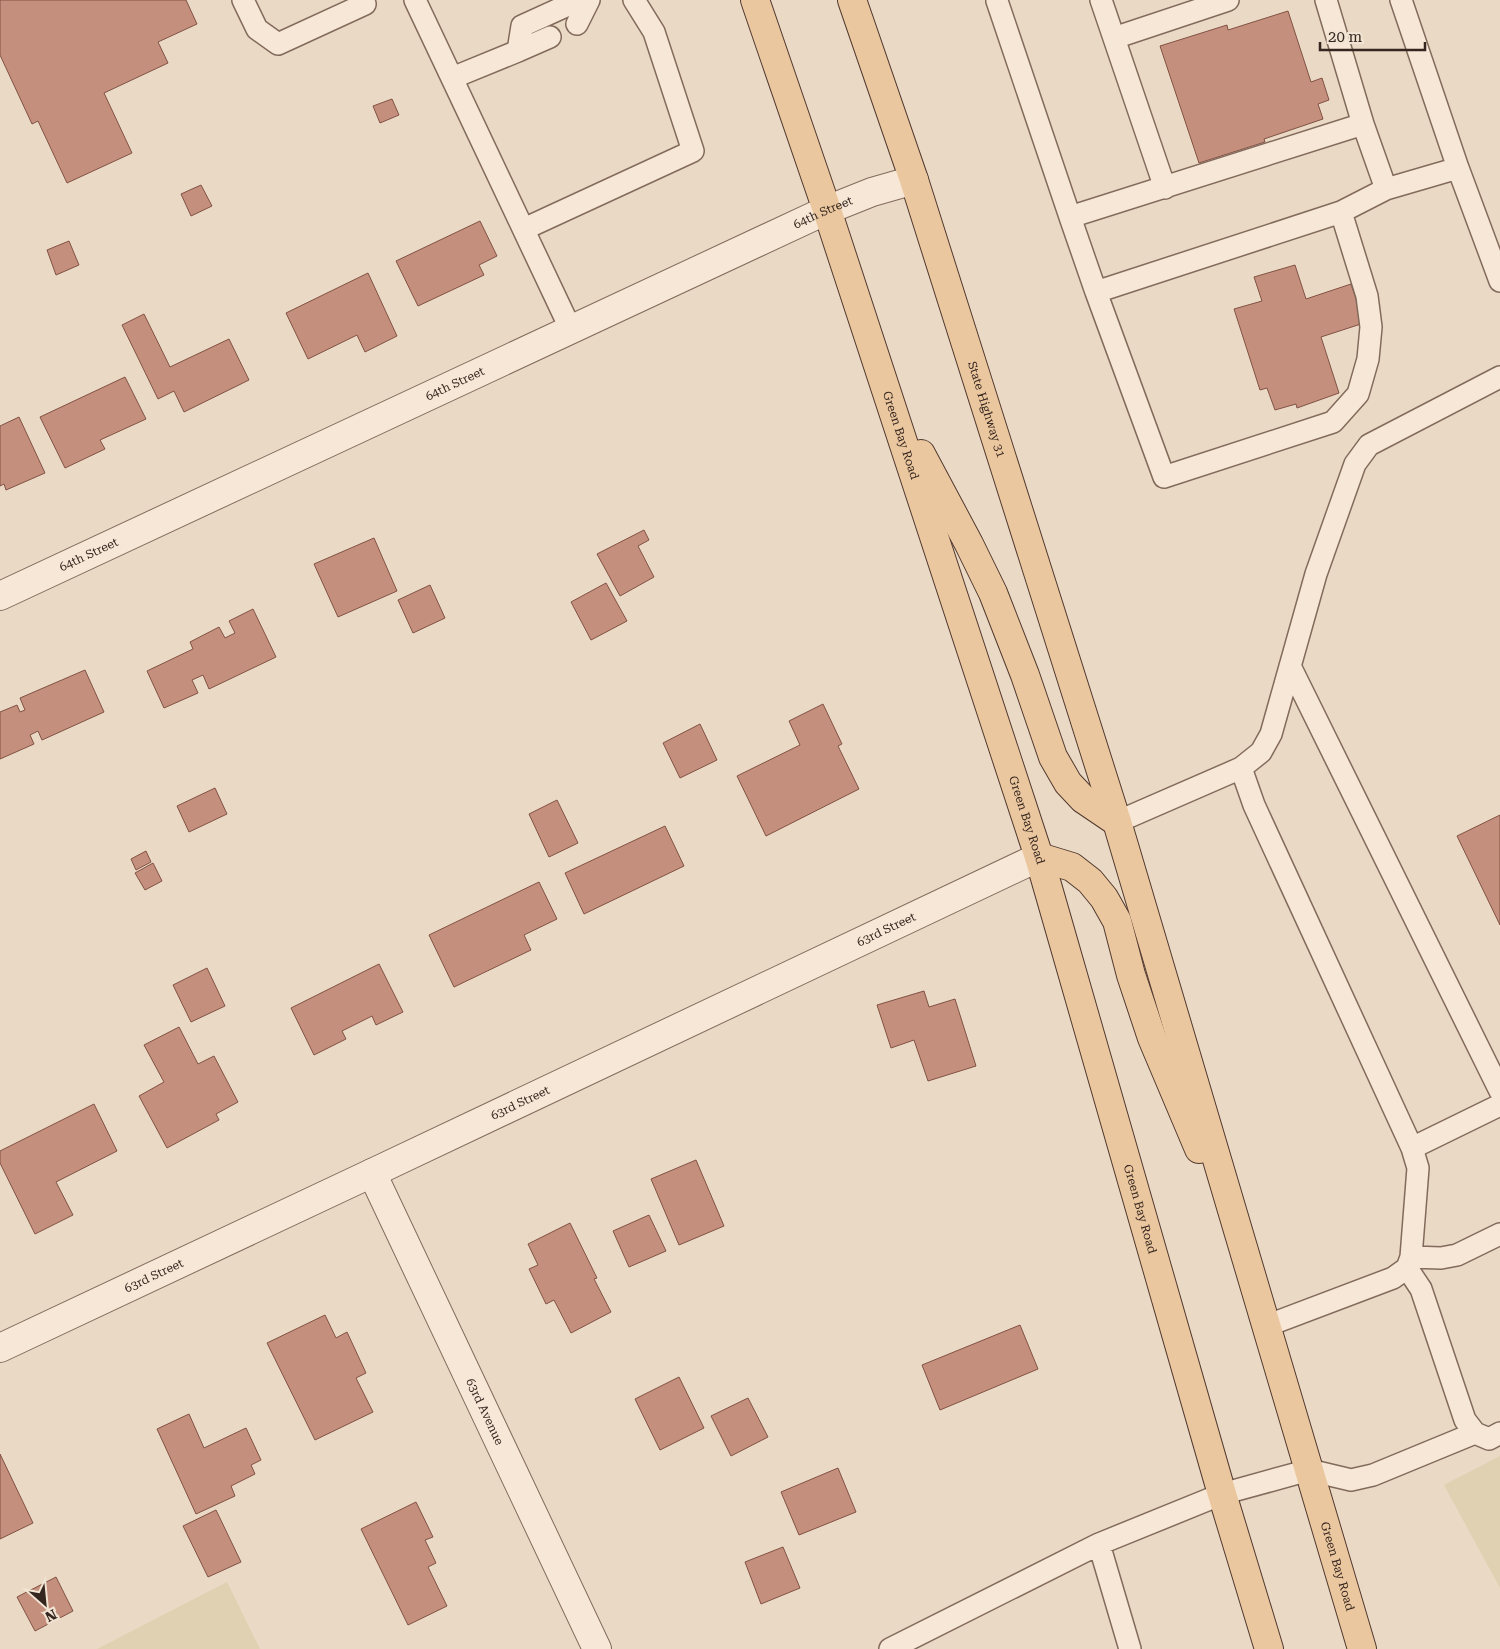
<svg xmlns="http://www.w3.org/2000/svg" width="1500" height="1649" font-family="'Roboto Serif',serif">
  <style>
    .farmland { fill: #dfd1b2 }
    .building { fill: #c58f7d; stroke: #815244 }
    .lines { fill: none; stroke-linecap: round; stroke-linejoin: round }
    .service-casing { stroke: #836b5c; stroke-width: 24 }
    .minor-casing { stroke: #836b5c; stroke-width: 30 }
    .primary-casing { stroke: #523a30; stroke-width: 30 }
    .service { stroke: #f6e7d7; stroke-width: 21 }
    .minor { stroke: #f6e7d7; stroke-width: 28 }
    .primary { stroke: #ebc79f; stroke-width: 28 }
    .labels { text-anchor: middle; stroke-width: 4; stroke-linejoin: round; paint-order: stroke }
    .street-label { font-size: 12px; fill: #35261f; stroke: #f2e4d3 }
  </style>
  <rect width="100%" height="100%" fill="#ead9c4"/>
  <path class="farmland" d="M1500 1456V1588L1444 1485Z
    M227 1582 260 1649H97Z"/>
  <path class="building" d="M0 0H186L197 24 158 42 168 63 104 93 132 153 67 183 38 121 32 124 0 55Z
    M1288 11 1311 82 1322 78 1329 100 1318 104 1323 119 1264 139 1265 142 1199 163 1160 46 1227 25 1228 30Z
    M392 99 399 115 380 123 373 106Z
    M201 185 212 206 191 216 181 194Z
    M480 221 497 256 479 265 484 275 418 306 396 261Z
    M69 241 79 265 56 275 47 250Z
    M1295 265 1306 299 1351 284 1364 323 1321 337 1339 393 1297 408 1296 404 1275 410 1267 388 1260 390 1234 309 1262 301 1254 277Z
    M368 273 397 336 365 352 357 335 308 359 286 313Z
    M144 314 170 367 229 339 249 380 184 412 174 391 158 399 122 325Z
    M125 377 146 419 100 440 105 449 65 468 40 417Z
    M19 417 45 473 6 490 4 484 0 486V426Z
    M644 530 649 540 638 546 654 577 620 596 597 554Z
    M374 538 397 591 338 617 314 564Z
    M606 583 627 621 591 640 571 602Z
    M430 585 445 618 413 633 398 600Z
    M253 609 276 657 209 689 203 675 192 680 198 693 164 708 147 671 193 649 190 642 219 627 225 638 235 633 229 621Z
    M85 670 104 712 42 740 38 731 30 735 34 744 0 759V712L17 705 20 712 25 710 20 698Z
    M823 704 842 744 838 746 859 789 766 836 737 776 800 745 789 721Z
    M700 724 717 760 680 778 663 743Z
    M215 788 227 814 189 832 177 806Z
    M557 800 578 843 549 857 529 814Z
    M1500 815V925L1457 836Z
    M665 826 684 866 584 914 565 873Z
    M146 851 151 862 136 870 131 859Z
    M153 863 162 881 145 890 135 873Z
    M539 882 557 919 524 935 531 950 454 987 429 935Z
    M379 964 403 1012 376 1025 372 1016 342 1031 346 1039 314 1055 291 1008Z
    M207 968 225 1006 191 1022 173 985Z
    M924 991 929 1007 955 999 976 1066 928 1081 914 1040 891 1048 877 1005Z
    M179 1027 198 1064 214 1056 238 1102 216 1114 219 1120 167 1148 139 1096 164 1082 144 1045Z
    M94 1104 117 1151 56 1182 73 1215 35 1234 0 1163V1151Z
    M696 1160 724 1226 679 1245 651 1179Z
    M649 1215 666 1251 629 1267 613 1231Z
    M570 1223 597 1278 594 1279 611 1312 571 1333 554 1300 546 1304 529 1269 538 1265 528 1244Z
    M325 1315 336 1338 347 1332 366 1373 356 1378 373 1412 315 1440 267 1343Z
    M1020 1325 1038 1369 940 1410 922 1365Z
    M679 1377 704 1428 660 1450 635 1399Z
    M748 1398 768 1437 731 1456 711 1416Z
    M189 1414 204 1448 246 1428 261 1460 251 1465 255 1474 231 1486 235 1496 196 1514 157 1429Z
    M0 1454 33 1523 0 1539Z
    M838 1468 856 1512 799 1535 781 1492Z
    M416 1502 433 1537 425 1540 436 1563 428 1567 447 1606 408 1625 361 1529Z
    M216 1510 241 1562 208 1577 183 1526Z
    M783 1547 800 1588 761 1604 745 1562Z
    M56 1577 73 1611 35 1631 17 1597Z"/>
  <g class="lines">
    <g class="service-casing">
      <path id="service" d="M243 0 257 29 278 44 365 4
        M415 0 571 330
        M1101 0 1165 188
        M1326 0 1363 124
        M1401 0 1458 168 1500 281
        M997 1 1070 217
        M577 24 589 0
        M1114 38 1228 0
        M518 51 550 37
        M452 78 518 51 522 26 579 0
        M1341 212 1367 296 1371 327 1368 359 1358 394 1333 422 1164 477 1096 292 1341 212 1386 189 1458 168
        M524 229 693 151 654 32 634 0
        M1096 292 1070 217 1363 124 1386 189
        M1290 666 1500 1091
        M1241 768 1254 805 1412 1148 1418 1168 1411 1257 1407 1268 1393 1278 1266 1326
        M1117 822 1241 768 1261 752 1271 734 1316 574 1355 464 1369 445 1500 377
        M1412 1148 1500 1105
        M1411 1257 1441 1258 1457 1255 1500 1234
        M1407 1268 1421 1289 1465 1420 1475 1433 1489 1439 1500 1433
        M1099 1544 1130 1649
        M890 1649 1099 1544 1222 1494 1309 1470 1351 1480 1373 1475 1475 1433"/>
    </g>
    <g class="minor-casing">
      <g id="minor">
        <path id="s1" d="M0 596 827 210 872 192 914 180"/>
        <path id="s2" d="M372 1173 597 1649"/>
        <path id="s3" d="M0 1348 372 1173 1039 857"/>
      </g>
    </g>
    <g class="primary-casing">
      <g id="primary">
        <path id="s4" d="M755 0 827 210 1039 857 1222 1494 1269 1649"/>
        <path id="s5" d="M852 0 914 180 1117 822 1362 1649"/>
        <path d="M921 454 969 544 993 593 1025 675 1053 757 1068 783 1083 799 1117 822"/>
        <path d="M1039 857 1072 867 1090 881 1104 898 1117 921 1131 975 1152 1038 1199 1149"/>
      </g>
    </g>
    <use href="#service" class="service"/>
    <use href="#minor" class="minor"/>
    <use href="#primary" class="primary"/>
  </g>
  <g class="labels">
    <g class="street-label">
      <text dy="4" stroke="none"><textPath href="#s1" startOffset="908">64th Street</textPath></text>
      <text dy="4" stroke="none"><textPath href="#s1" startOffset="502">64th Street</textPath></text>
      <text dy="4" stroke="none"><textPath href="#s5" startOffset="431">State Highway 31</textPath></text>
      <text dy="4" stroke="none"><textPath href="#s4" startOffset="459">Green Bay Road</textPath></text>
      <text dy="4" stroke="none"><textPath href="#s1" startOffset="98">64th Street</textPath></text>
      <text dy="4" stroke="none"><textPath href="#s4" startOffset="864">Green Bay Road</textPath></text>
      <text dy="4" stroke="none"><textPath href="#s3" startOffset="980">63rd Street</textPath></text>
      <text dy="4" stroke="none"><textPath href="#s3" startOffset="575">63rd Street</textPath></text>
      <text dy="4" stroke="none"><textPath href="#s4" startOffset="1269">Green Bay Road</textPath></text>
      <text dy="4" stroke="none"><textPath href="#s3" startOffset="170">63rd Street</textPath></text>
      <text dy="4" stroke="none"><textPath href="#s2" startOffset="264">63rd Avenue</textPath></text>
      <text dy="4" stroke="none"><textPath href="#s5" startOffset="1640">Green Bay Road</textPath></text>
    </g>
  </g>
  <g transform="translate(45 1604) rotate(153)" stroke="#f2e4d3" stroke-width="4" paint-order="stroke">
  <path d="M0-4L9 19L0 12L-9 19Z" fill="#35261f"/>
  <text y="-8" font-size="14" font-weight="bold" text-anchor="middle" fill="#35261f">N</text>
  </g>
  <path d="M1320 42v8h105v-8" fill="none" stroke="#35261f" stroke-width="2.5"/>
  <text x="1328" y="42" font-size="15" fill="#35261f" stroke="#f2e4d3" stroke-width="4" paint-order="stroke">20 m</text>
</svg>
